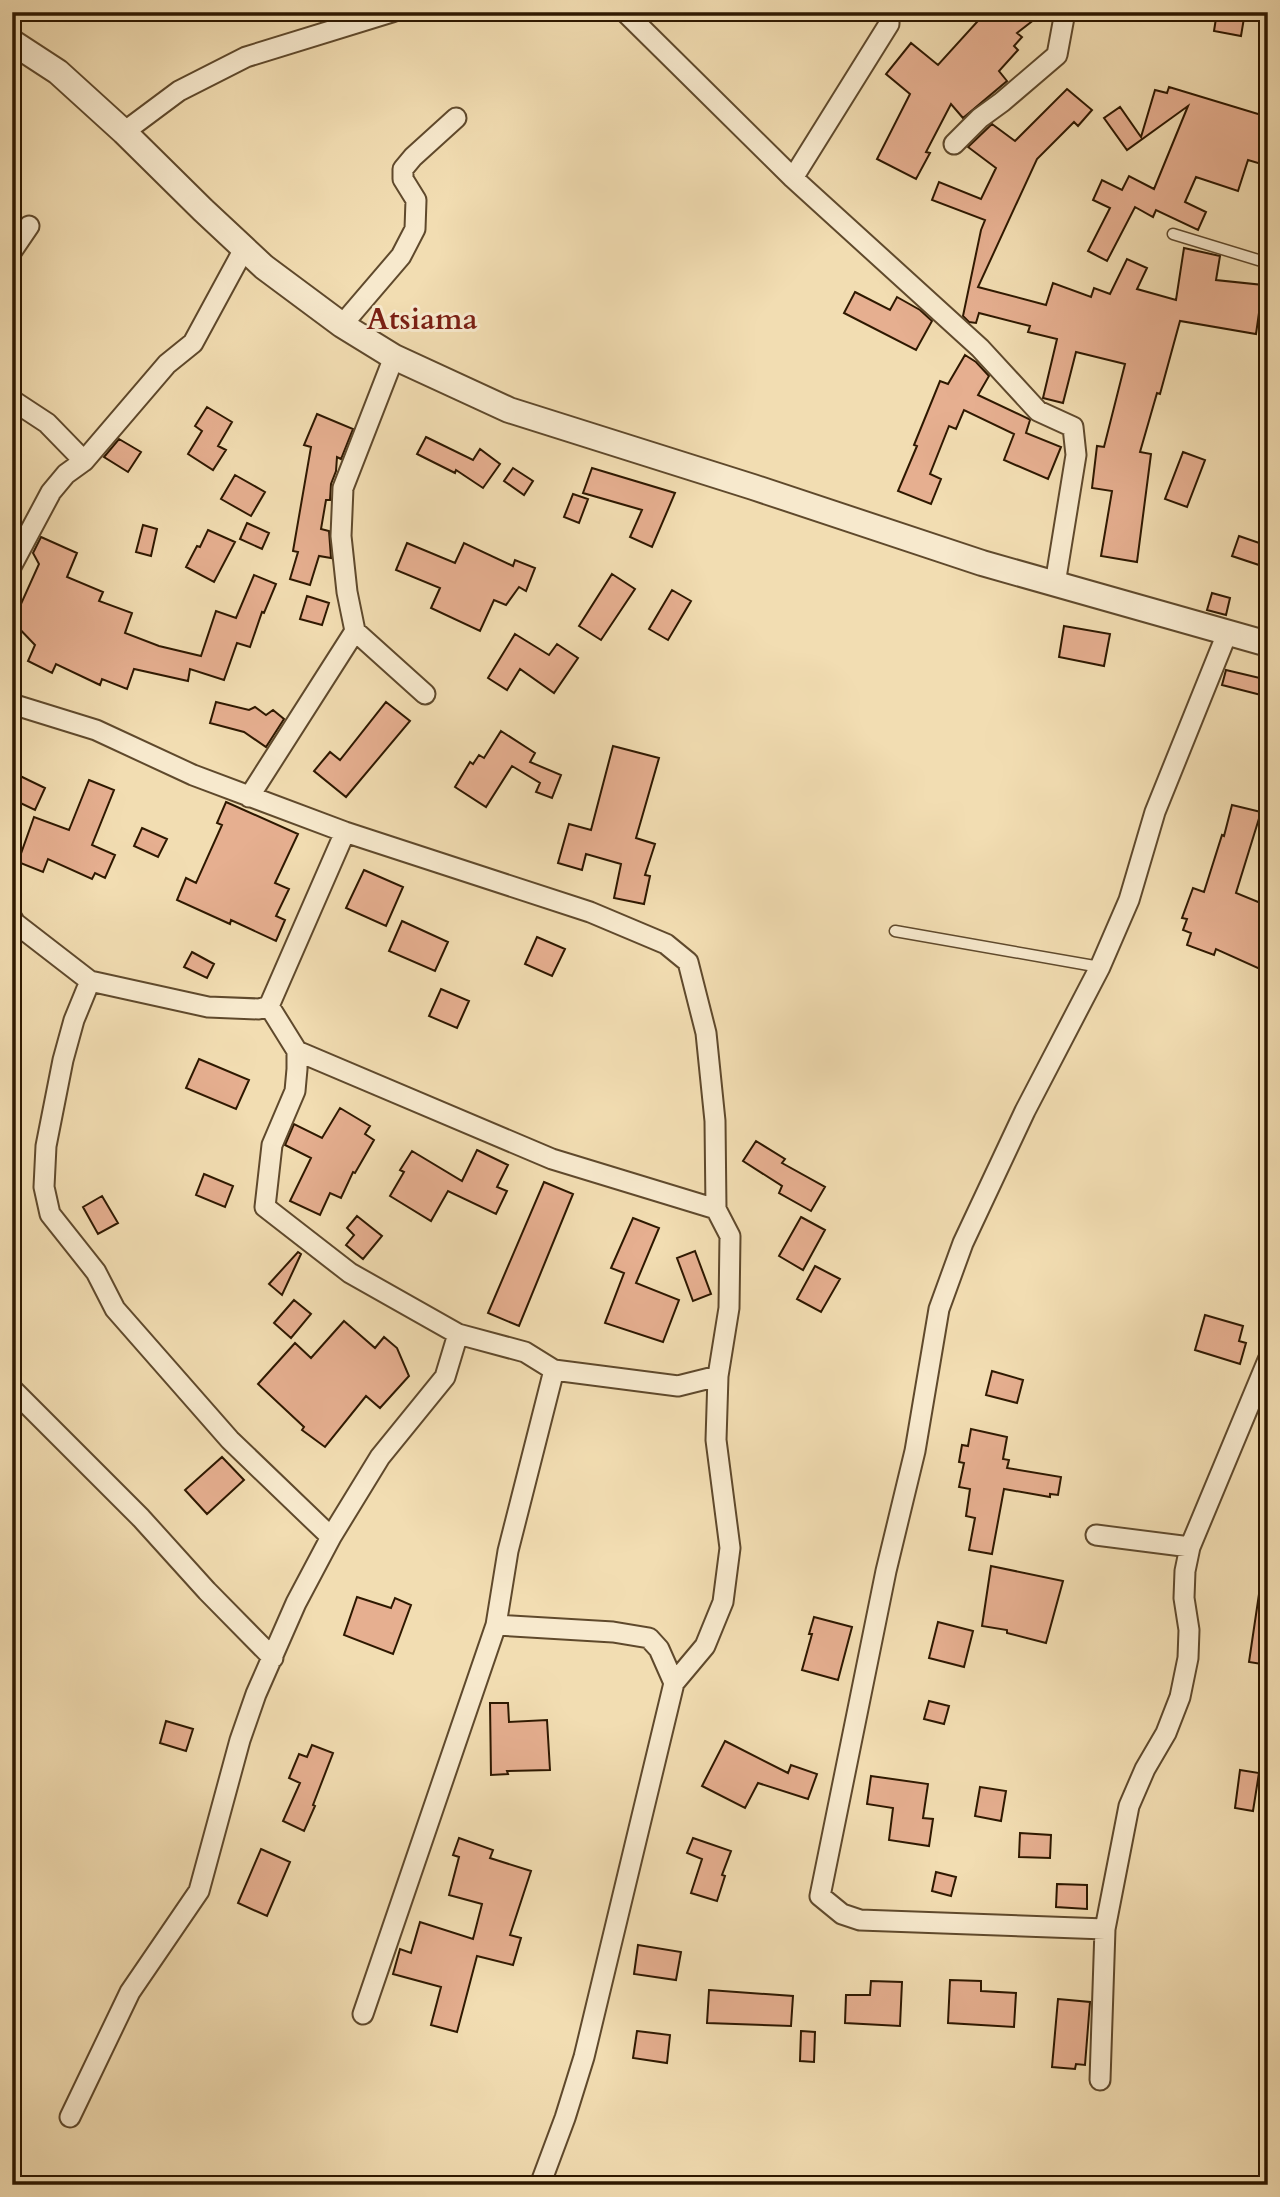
<svg xmlns="http://www.w3.org/2000/svg" width="1280" height="2197" font-family="Cardo,serif">
  <style>
    .building { fill: #e6af90; stroke: #2e1800; stroke-width: 2 }
    .lines { fill: none; stroke-linecap: round; stroke-linejoin: round }
    .service-casing { stroke: #5f492c; stroke-width: 13 }
    .minor-casing { stroke: #5f492c; stroke-width: 23 }
    .tertiary-casing { stroke: #5f492c; stroke-width: 28 }
    .service { stroke: #f7e9cd; stroke-width: 10 }
    .minor { stroke: #f7e9cd; stroke-width: 19 }
    .tertiary { stroke: #f7e9cd; stroke-width: 24 }
    .labels { text-anchor: middle; stroke-width: 6; stroke-linejoin: round; paint-order: stroke }
    .quarter-label { font-size: 30px; font-weight: bold; fill: #7a1f14; stroke: #f7e9cd }
  </style>
  <rect width="100%" height="100%" fill="#f2ddb2"/>
  <filter id="stains"><feTurbulence type="fractalNoise" baseFrequency=".00286" numOctaves="4"/><feColorMatrix values="0 0 0 0 .2 0 0 0 0 .09 0 0 0 0 .02 0 0 0 .5 -.17"/></filter>
  <radialGradient id="worn" r=".72"><stop offset=".6" stop-color="#630" stop-opacity="0"/><stop offset="1" stop-color="#630" stop-opacity=".3"/></radialGradient>
  <path class="building" d="M986 12H1044L1017 33 1022 37 1014 46 1018 50 999 71 1007 81 963 118 951 104 926 152 930 153 916 179 877 159 910 94 886 74 911 43 938 65Z
    M1217 12H1245L1241 36 1214 31Z
    M1169 87 1268 117V166L1248 160 1238 191 1196 177 1185 202 1206 212 1198 230 1156 210 1153 217 1135 207 1107 261 1088 251 1110 208 1093 200 1102 180 1122 190 1129 176 1154 189 1188 106 1127 150 1104 118 1120 107 1141 137 1155 90 1167 93Z
    M1067 89 1092 110 1078 126 1074 122 1037 159 978 287 1046 305 1053 283 1091 297 1094 288 1110 294 1127 259 1147 268 1137 289 1176 300 1184 248 1220 256 1216 280 1263 285 1256 334 1180 321 1160 394 1157 393 1140 452 1151 454 1137 562 1101 556 1112 491 1092 488 1097 446 1104 447 1125 364 1076 352 1063 403 1043 398 1057 339 1028 332 1030 326 979 313 976 323 969 322 963 316 981 230 985 220 932 200 939 182 981 199 996 168 968 147 992 124 1015 141Z
    M855 292 890 310 897 297 920 310 932 321 916 350 844 313Z
    M965 355 976 362 989 376 978 395 1029 419 1030 420 1026 433 1061 447 1048 479 1004 460 1014 434 964 410 956 429 949 426 930 474 941 479 931 504 898 491 917 446 914 445 940 381 948 384Z
    M207 407 232 422 218 446 226 450 213 470 188 454 202 431 195 426Z
    M317 414 353 429 341 459 337 457 336 471 331 484 330 500H326L321 529 329 531 331 558 319 556 310 585 290 579 298 552 293 551 311 447 304 445Z
    M426 437 473 460 480 449 500 464 483 488 456 470 455 473 417 454Z
    M119 439 141 452 128 472 104 457Z
    M1183 452 1205 460 1187 507 1165 499Z
    M513 468 533 481 524 495 504 481Z
    M592 468 675 493 652 547 630 537 642 510 583 493Z
    M235 475 265 492 251 516 221 499Z
    M573 494 588 499 579 523 564 517Z
    M247 523 269 533 262 549 240 539Z
    M143 525 157 529 151 556 136 552Z
    M208 530 235 542 214 582 186 567 197 546 200 547Z
    M1239 536 1268 546V568L1232 556Z
    M41 537 77 553 67 577 103 592 99 601 132 613 125 633 159 646 201 656 216 611 236 618 254 575 276 584 264 613 262 612 250 647 237 643 224 680 190 669 188 681 134 669 127 689 102 679 100 685 56 664 52 673 28 661 35 645 12 621V594L21 604 39 564 33 553Z
    M407 543 455 563 464 543 513 566 515 560 535 568 526 591 519 587 506 605 494 600 480 631 431 608 440 588 396 570Z
    M612 574 635 589 601 640 579 626Z
    M672 590 691 601 668 640 649 629Z
    M1212 593 1230 598 1226 615 1207 610Z
    M307 596 329 603 322 625 300 619Z
    M1064 626 1110 634 1104 666 1059 657Z
    M515 634 549 655 557 644 578 658 554 693 520 669 507 690 488 678Z
    M1226 670 1264 679 1261 695 1222 685Z
    M216 702 249 710 255 707 266 715 273 710 284 719 266 747 244 732 210 723Z
    M386 702 410 721 346 797 314 771 330 752 340 760Z
    M501 731 535 753 530 762 561 775 552 798 536 792 540 783 512 766 486 807 455 787 470 762 473 764 479 755 484 758Z
    M613 746 659 758 636 838 655 844 645 875 650 876 644 904 614 898 621 864 586 854 582 870 558 863 569 824 591 830Z
    M18 775 45 788 35 810 12 799V787Z
    M89 780 114 790 92 845 115 855 105 878 95 873 92 879 48 859 43 872 18 862 34 817 69 830Z
    M226 802 298 834 275 883 289 889 276 916 285 920 276 941 231 920 230 924 177 900 186 878 196 883 222 825 217 823Z
    M1232 805 1261 812 1236 893 1268 906V952L1260 969 1216 949 1214 955 1187 945 1191 933 1183 930 1187 919 1182 918 1193 888 1204 892 1222 835 1224 836Z
    M142 828 167 839 158 857 134 846Z
    M364 870 403 887 386 926 346 908Z
    M402 921 448 942 435 971 389 951Z
    M537 937 565 949 552 976 525 964Z
    M192 952 214 964 207 978 184 967Z
    M441 989 469 1001 457 1028 429 1016Z
    M199 1059 249 1080 236 1109 186 1088Z
    M340 1108 370 1126 365 1134 374 1140 355 1173 353 1172 341 1198 330 1193 320 1215 290 1201 311 1158 285 1145 294 1124 322 1138Z
    M756 1141 785 1159 782 1163 825 1187 811 1211 779 1193 782 1186 743 1161Z
    M477 1150 508 1165 497 1187 507 1191 496 1214 448 1191 431 1221 390 1196 404 1172 400 1170 412 1151 462 1181Z
    M204 1174 233 1186 225 1207 196 1195Z
    M544 1182 573 1194 519 1326 488 1313Z
    M102 1196 118 1223 98 1234 83 1207Z
    M357 1216 382 1236 363 1259 346 1245 354 1235 347 1228Z
    M801 1217 825 1230 803 1270 779 1256Z
    M633 1218 659 1228 636 1283 679 1300 663 1342 605 1323 624 1273 611 1268Z
    M695 1251 711 1294 693 1301 677 1258Z
    M298 1252 301 1254 282 1295 269 1284Z
    M815 1266 840 1279 821 1312 797 1299Z
    M294 1300 311 1314 291 1338 274 1323Z
    M1205 1315 1243 1326 1239 1341 1246 1343 1240 1364 1195 1350Z
    M344 1321 375 1348 384 1337 397 1348 409 1376 380 1408 366 1396 325 1447 302 1430 304 1427 258 1384 295 1343 311 1358Z
    M992 1371 1023 1380 1017 1403 986 1395Z
    M971 1429 1007 1437 1003 1459 1009 1460 1007 1468 1061 1477 1058 1495 1050 1494V1497L1004 1489 992 1554 969 1550 975 1518 966 1516 970 1489 959 1487 964 1463 959 1462 962 1445 968 1446Z
    M222 1457 244 1480 207 1514 185 1490Z
    M991 1566 1063 1581 1046 1643 1007 1633V1630L982 1626Z
    M1259 1594 1268 1595V1665L1249 1662Z
    M357 1597 391 1608 395 1598 411 1605 393 1654 344 1635Z
    M814 1617 852 1627 838 1680 802 1670 812 1634H809Z
    M938 1622 973 1631 964 1667 929 1658Z
    M929 1701 949 1706 944 1724 924 1719Z
    M490 1703H508L509 1722 547 1720 550 1770 507 1771 508 1774 491 1775Z
    M166 1721 193 1729 186 1751 160 1743Z
    M725 1741 788 1773 791 1765 817 1774 808 1799 758 1783 745 1808 702 1786Z
    M312 1745 333 1753 313 1805 315 1806 304 1831 283 1821 300 1783 289 1778 299 1754 307 1757Z
    M1240 1770 1259 1773 1253 1811 1235 1808Z
    M871 1776 928 1784 923 1818 933 1819 929 1846 889 1840 893 1808 867 1804Z
    M980 1787 1006 1791 1001 1821 975 1816Z
    M1020 1833 1051 1835 1050 1858 1019 1857Z
    M459 1838 493 1850 490 1858 531 1871 510 1935 521 1938 513 1965 477 1956 457 2032 431 2025 441 1987 393 1974 400 1949 411 1953 420 1922 473 1939 482 1904 449 1895 459 1857 453 1855Z
    M693 1838 731 1851 722 1875 725 1876 717 1901 691 1893 702 1859 687 1853Z
    M261 1849 290 1862 267 1916 238 1903Z
    M936 1872 956 1877 951 1896 932 1891Z
    M1057 1884 1087 1885V1909L1056 1907Z
    M638 1945 681 1952 676 1980 634 1974Z
    M950 1980 981 1981V1991L1016 1993 1014 2027 948 2023Z
    M871 1981 902 1982 900 2026 845 2023 846 1995H870Z
    M709 1990 793 1996 791 2026 707 2023Z
    M1058 1999 1090 2002 1085 2065 1076 2064 1075 2069 1052 2067Z
    M637 2031 670 2035 667 2063 633 2058Z
    M801 2031 815 2032 814 2062 800 2061Z"/>
  <g class="lines">
    <g class="service-casing">
      <path id="service" d="M1173 234 1268 263
        M895 931 1100 967"/>
    </g>
    <g class="minor-casing">
      <path id="minor" d="M625 12 793 178 980 348 1038 411 1073 427 1076 455 1055 584
        M124 132 179 91 246 57 392 12
        M954 144 980 118 1002 102 1057 55 1065 12
        M793 178 889 24V12
        M12 251 29 226
        M342 325 401 256 415 229 416 200 403 179V169L413 157 456 118
        M394 357 343 488 341 536 347 592 355 631 425 694
        M12 400 47 423 84 461
        M12 565 51 492 66 474 84 461 167 364 193 343 244 249
        M12 704 96 730 193 775 345 832 590 912 666 944 688 962 706 1033 715 1121 716 1209 730 1236 729 1308 718 1376 678 1386 554 1370 525 1352 458 1334 350 1273 265 1207 272 1145 295 1091 297 1069V1051L269 1006
        M249 797 355 631
        M12 918 15 923 90 981 208 1007 259 1009 269 1006 345 832
        M90 981 74 1020 63 1060 46 1146 44 1187 50 1214 96 1272 115 1309 230 1440 331 1537
        M297 1051 552 1159 716 1209
        M12 1389 141 1518 207 1591 273 1658
        M1096 1535 1190 1547
        M496 1625 613 1632 649 1638 659 1649 674 1683 584 2057 565 2118 540 2185
        M674 1683 705 1646 723 1602 730 1548 716 1440 718 1376
        M1105 1929 860 1920 842 1914 820 1896 886 1571 915 1451 939 1309 963 1243 1025 1111 1100 967 1129 900 1155 812 1228 631
        M363 2014 496 1625 508 1551 554 1370
        M1100 2080 1105 1929 1129 1806 1145 1769 1166 1733 1180 1697 1188 1658 1189 1630 1184 1598 1185 1571 1190 1547 1268 1360
        M70 2117 130 1992 199 1891 240 1740 256 1694 296 1603 331 1537 380 1457 445 1377 458 1334"/>
    </g>
    <g class="tertiary-casing">
      <path id="tertiary" d="M12 42 58 72 124 132 203 210 264 267 342 325 394 357 509 410 753 487 982 563 1268 644"/>
    </g>
    <use href="#service" class="service"/>
    <use href="#minor" class="minor"/>
    <use href="#tertiary" class="tertiary"/>
  </g>
  <g class="labels">
    <g class="quarter-label">
      <text x="422" y="329">Atsiama</text>
    </g>
  </g>
  <rect width="1280" height="2197" fill="none" stroke="#f2ddb2" stroke-width="42"/>
  <rect x="14" y="14" width="1252" height="2169" fill="none" stroke="#2e1800" stroke-width="3.5"/>
  <rect x="21" y="21" width="1238" height="2155" fill="none" stroke="#2e1800" stroke-width="2"/>
  <rect width="100%" height="100%" filter="url(#stains)"/>
  <rect width="100%" height="100%" fill="url(#worn)"/>
</svg>
